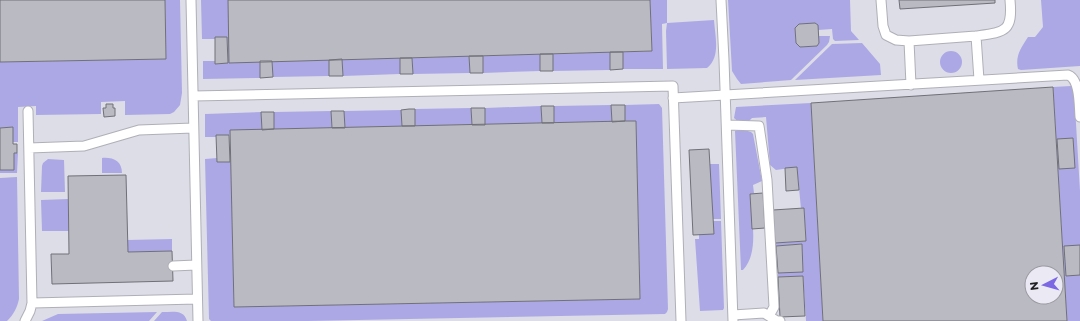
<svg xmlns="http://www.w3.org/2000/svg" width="1080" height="321" font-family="Montserrat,sans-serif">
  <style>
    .green { fill: #aca8e6 }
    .building { fill: #babac3; stroke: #707078; fill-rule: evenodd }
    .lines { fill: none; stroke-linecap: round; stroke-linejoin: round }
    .lane-casing { stroke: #afafb8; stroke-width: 11 }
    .lane { stroke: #fff; stroke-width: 9 }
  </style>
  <rect width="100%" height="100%" fill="#dddde7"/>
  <path class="green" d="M165 0H180L182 93 180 105 174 112 170 114 125 115V101L101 102V114L36 115V106L18 107V142H13V127L0 128V62L166 59Z
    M201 0H228L260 61V78L203 79V61H215V64H222V63L228 62 227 37H215V39H202Z
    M650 0H667V23L714 20C715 36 721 57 707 68L667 69 666 31 667 23 662 24 663 69H623V52L652 51Z
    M728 0H850L851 31 859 40 835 41 833 39 832 29 818 30V25L815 23 799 24 795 28 796 43 800 47 817 46 819 43V36H830L829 42 827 45 791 80 741 84 737 79 732 71Z
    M1041 0H1080V66L1021 70 1018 69C1015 56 1021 48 1028 37H1035L1043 27Z
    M862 43 880 64 881 75 795 80 832 44Z
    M940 62a11 11 0 1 1 22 0a11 11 0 1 1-22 0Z
    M610 52V70L553 71V54Z
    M540 54V71L483 73V56Z
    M469 56 470 73 413 74 412 58Z
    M400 58V74L343 76 342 59Z
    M329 60V76L273 77 272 61Z
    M1071 86 1074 90 1080 191V321H1067L1053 87Z
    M811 103 823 321H806L803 276 778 277V273L803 271 802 244 776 246V243L806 241 804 208 801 209 797 167 776 170 770 165 766 117 752 118 749 121C743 122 738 122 734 118L736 107Z
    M659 104 662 108 668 309 667 312 665 314 308 321H211L209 319 205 159 217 158V162H231L234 307 640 299 636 121H625V105Z
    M611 105 612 122 554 123V106Z
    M541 106 542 123 485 125V108Z
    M471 108 472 125 415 126V109Z
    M401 110 402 126 345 128 344 111Z
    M331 111 332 128 274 129V112Z
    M261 112 262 130 230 135H216V137H205V114Z
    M741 129 751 132 753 134 762 181 753 185 754 193 750 194C751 217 760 252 743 270H741L735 131Z
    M14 153H18L17 173H0V170H14Z
    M102 158C113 157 122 161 122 173H102Z
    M48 159 64 160 65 192H41L42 166 43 163Z
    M709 164H719L721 219H712Z
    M17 177 19 299C17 308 14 314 7 321H0V178Z
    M68 199 69 231H42L41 200Z
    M712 221H721L724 308 723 310 700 311 695 239H699V234Z
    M172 239V251L128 252 127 240Z
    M157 312 149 321H42L58 314Z
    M162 312C172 312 184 309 187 321H154Z"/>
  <path class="building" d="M0 0H165L166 59 0 62Z
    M228 0H650L652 51 229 63Z
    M899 0H995V3L900 9Z
    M815 23 818 25 819 43 817 46 800 47 796 43 795 28 799 24Z
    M215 37H227L228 63 215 64Z
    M610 52H623V69L610 70Z
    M540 54H553V71H540Z
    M469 56H483V73H470Z
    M400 58H412L413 74H400Z
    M342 59 343 76H329V60Z
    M260 61H272L273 77 260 78Z
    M1053 87 1067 321H823L811 103ZM1032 273H1056V297H1032Z
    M106 104H113V108H115V116L104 117 103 108H106Z
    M611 105H625V121L612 122Z
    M541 106H554V123H542Z
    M471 108H485V125H472Z
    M409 109H415V126H402L401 110Z
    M331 111H344L345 128H332Z
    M261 112H274V129L262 130Z
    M625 121H636L640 299 234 307 230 130Z
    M13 127V144H17V153H14V170H0V128Z
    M216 135H229L230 162H217Z
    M1073 138 1075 168 1059 169 1057 139Z
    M709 149 714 234 693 235 689 150Z
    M797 167 799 190 786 191 785 168Z
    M126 175 128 252 172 251 173 281 52 284 51 254H69L68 176Z
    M763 193 765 228 752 229 750 194Z
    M804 208 806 241 775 243 773 210Z
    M802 244 803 272 778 273 776 246Z
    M1080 245V275L1066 276 1064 246Z
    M803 276 805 316 780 317 778 277Z"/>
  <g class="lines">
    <g class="lane-casing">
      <path id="lane" d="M191 0 198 321
        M721 0 724 60 733 321
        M881 0 883 26 886 35 896 40 909 41
        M979 80 976 36C1005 32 1013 32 1010 0
        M911 85 909 41 976 36
        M193 96 673 86 681 321
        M673 98 1068 75C1080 79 1079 105 1080 117
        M727 125 759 126 767 180 774 307 769 316
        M29 148 84 146 139 130 193 128
        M173 266 196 265
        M32 303 197 299
        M733 315 764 313 777 321H780
        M25 321 30 311 32 303 28 111"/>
    </g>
    <use href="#lane" class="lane"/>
  </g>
  <g transform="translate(1044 285) rotate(264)"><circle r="19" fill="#ebeaf4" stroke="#9a99a0"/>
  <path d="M0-3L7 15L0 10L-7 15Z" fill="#7c68e3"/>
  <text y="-6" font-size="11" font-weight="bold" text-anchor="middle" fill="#202023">N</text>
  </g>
</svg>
